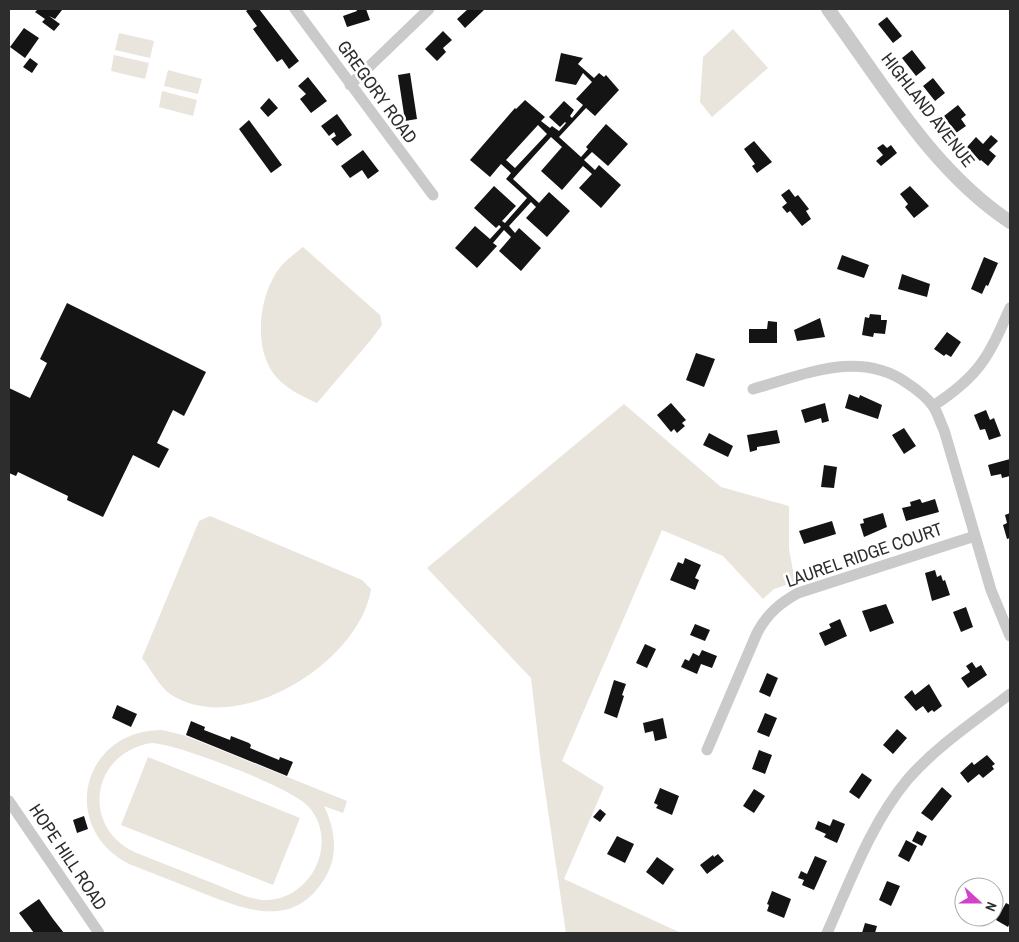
<svg xmlns="http://www.w3.org/2000/svg" width="1019" height="942" font-family="'Archivo Narrow',sans-serif">
  <style>
    .green { fill: #e9e4dc; fill-rule: evenodd }
    .building { fill: #141414; fill-rule: evenodd }
    .lines { fill: none; stroke-linecap: round; stroke-linejoin: round }
    .minor { stroke: #cacaca; stroke-width: 11 }
    .tertiary { stroke: #cacaca; stroke-width: 14 }
    .labels { text-anchor: middle; stroke-width: 5; stroke-linejoin: round; paint-order: stroke }
    .street-label { font-size: 18px; fill: #2d2d2d; stroke: #fff }
  </style>
  <rect width="100%" height="100%" fill="#fff"/>
  <path class="green" d="M733 29 768 68 712 117 700 102 703 57Z
    M119 33 154 41 150 58 115 50Z
    M114 55 149 63 145 79 111 71Z
    M168 70 202 79 198 94 164 86Z
    M162 91 197 100 193 116 159 107Z
    M303 247 380 315 382 325 370 341 317 403C301 396 283 387 273 373 254 346 259 300 276 273 283 262 293 255 303 247Z
    M624 404 721 487 789 506V549L795 582 774 589 763 599 723 556 662 530 562 761 604 787 564 879 681 933H566L541 763 531 678 427 568Z
    M210 516 362 580 371 589C360 662 238 739 170 694 159 686 150 668 142 658L199 521Z
    M162 730 183 735 347 801 343 813 324 806C335 829 339 855 325 878 293 931 244 909 200 892 176 882 152 873 129 864 58 827 82 730 162 730ZM151 743C176 743 292 788 308 806 341 842 310 903 262 900 246 898 230 890 215 884 188 873 161 863 134 852 80 825 92 753 151 743Z
    M148 757 300 818 273 885 121 825Z"/>
  <path class="building" d="M38 9 62 10 55 19 49 16 60 24 54 31 42 22 45 19 35 12Z
    M249 9H259L299 61 289 69 282 59 277 62 253 29 257 26 246 11Z
    M356 9H366L370 20 347 27 343 16 357 11Z
    M468 9H485L465 28 457 19Z
    M887 17 902 36 893 43 878 24Z
    M24 28 39 38 25 58 10 47Z
    M443 31 452 40 443 48 446 52 437 61 425 49Z
    M912 50 926 68 916 76 902 58Z
    M561 53 583 58 578 64 594 78 599 73 604 77 606 75 619 90 595 116 586 108 559 137 581 157 588 149 586 147 606 124 628 144 608 166 592 152 584 160 595 170 599 165 621 185 601 208 579 188 592 174 583 166 562 190 541 171 562 147 551 137 513 179 539 203 549 192 570 211 547 237 526 218 536 207 531 202 509 226 515 233 519 228 541 248 521 271 499 251 511 237 504 230 493 243 497 246 477 268 455 248 475 226 490 239 501 227 499 225 496 228 474 208 494 186 516 206 502 221 505 223 527 198 506 179 511 173 501 164 490 177 470 160 515 108 516 109 525 100 545 117 541 121 550 128 552 126 559 131 566 123 565 122 560 127 549 117 564 101 574 110 570 116 572 118 583 105 576 99 592 82 583 73 576 85 555 81ZM538 125 547 134 515 168 506 160Z
    M30 58 38 64 32 73 23 67Z
    M410 73 417 119 405 121 398 75Z
    M308 77 327 101 311 113 300 99 306 94 298 86Z
    M933 78 945 93 935 101 923 86Z
    M269 98 278 108 268 117 260 108Z
    M958 105 966 115 961 119 966 126 956 133 944 116Z
    M337 114 352 135 337 146 331 139 336 136 334 132 329 136 321 126Z
    M249 120 282 165 271 173 239 129Z
    M991 135 998 141 989 150 996 156 988 166 981 160 980 161 967 147 976 137 983 144Z
    M754 141 772 162 757 173 752 166 755 164 744 149Z
    M883 144 887 148 891 145 897 153 881 166 876 161 883 155 877 148Z
    M363 150 379 171 368 179 362 170 350 178 341 166Z
    M910 186 929 206 914 218 905 207 908 204 900 194Z
    M789 189 795 197 798 195 809 209 806 211 811 219 802 226 790 211 787 213 782 207 787 203 781 195Z
    M842 255 869 265 864 278 837 269Z
    M984 257 998 263 988 286 986 285 982 294 971 289Z
    M902 274 930 284 927 297 898 289Z
    M67 303 206 372 184 416 173 410 157 443 169 449 159 468 133 455 103 517 67 500 68 496 18 472 16 476 9 473V388L30 398 47 363 40 359Z
    M870 314 881 315V320H887L885 334 874 333 873 337 862 335 865 317 869 318Z
    M820 318 825 337 797 341 794 330Z
    M768 321 777 322V343H749V329H767Z
    M947 332 961 342 951 357 946 354 944 356 934 349Z
    M696 353 715 359 704 387 686 380Z
    M849 394 859 398 860 395 882 405 878 419 845 408Z
    M671 403 686 420 682 423 685 426 677 433 674 429 671 432 657 415Z
    M825 403 829 421 822 423 821 418 805 423 801 410Z
    M986 410 990 420 994 418 1001 436 989 440 985 429 980 430 974 415Z
    M904 428 916 446 904 454 892 435Z
    M777 430 780 443 757 447V450L750 452 747 435Z
    M709 433 733 446 728 457 703 445Z
    M1010 459V476L1002 478 1001 474 991 476 988 465Z
    M824 465 837 467 834 488 821 487Z
    M920 499 922 503 935 499 939 512 906 521 902 508 911 506 910 502Z
    M883 513 887 527 864 537 860 524 864 523 863 519Z
    M1010 513V538L1007 539 1003 525 1007 523 1005 515Z
    M832 521 836 534 804 544 799 531Z
    M685 558 701 565 695 578 699 580 695 590 670 580 678 562 683 564Z
    M935 570 937 577 941 575 943 581 945 580 950 595 932 601 925 573Z
    M886 604 894 623 870 632 862 611Z
    M966 607 973 627 961 632 953 612Z
    M840 619 847 636 825 646 819 633 831 628 829 624Z
    M695 624 710 630 705 641 690 635Z
    M645 644 656 649 647 668 636 663Z
    M702 650 717 656 712 668 701 664 697 674 681 667 685 659 689 661 693 653 699 656Z
    M972 662 976 668 981 665 987 675 968 688 961 678 970 672 966 666Z
    M767 673 778 678 770 697 759 692Z
    M614 680 626 684 622 695 624 696 617 718 604 713Z
    M929 684 942 706 934 712 932 710 928 713 923 706 916 711 904 697 912 690 915 695Z
    M117 705 137 714 131 727 112 718Z
    M765 713 777 718 769 737 757 732Z
    M663 718 667 738 655 741 653 731 645 733 643 723Z
    M191 721 205 727 204 730 230 740 231 736 249 743 251 745 250 748 279 760 280 757 293 762 287 776 186 735Z
    M897 729 907 738 893 754 883 745Z
    M759 750 772 755 765 774 752 769Z
    M987 755 995 764 992 766 994 769 983 778 979 774 968 783 960 773 972 762 974 765Z
    M862 773 872 780 859 799 849 792Z
    M942 787 952 796 932 821 921 813Z
    M660 788 679 796 672 815 656 808 658 805 654 803Z
    M754 789 765 796 754 813 743 806Z
    M600 809 606 814 600 822 593 817Z
    M84 816 88 829 77 833 73 820Z
    M833 819 845 824 837 843 824 837 826 834 815 829 818 821 830 826Z
    M917 831 927 836 922 846 912 841Z
    M617 836 634 844 625 863 607 854Z
    M906 840 917 846 909 862 898 856Z
    M718 854 724 861 707 874 700 865 713 855 714 857Z
    M815 856 827 861 814 890 802 885 804 880 798 878 801 871 807 874Z
    M657 857 674 869 663 885 646 872Z
    M887 881 900 886 891 906 879 900Z
    M772 891 791 899 784 918 767 911 769 905 767 904Z
    M39 899 53 919 64 933H34L19 913Z
    M1006 903 1010 905V923L1008 927 996 920Z
    M865 923 877 926 875 933H862Z"/>
  <g class="lines">
    <path class="minor" d="M295 9 433 195
      M350 85 429 9
      M753 389C804 375 859 349 907 383 916 389 926 396 933 406 938 413 940 422 944 430L991 590 1010 636
      M933 406C979 376 988 358 1010 308
      M707 750 757 633C767 614 780 603 798 593L975 536
      M9 801 99 933
      M827 933C850 882 871 823 908 779 937 746 975 721 1010 694"/>
    <path class="tertiary" d="M828 9C883 84 932 170 1010 222"/>
  </g>
  <g class="labels">
    <g class="street-label">
      <text transform="translate(377 92) rotate(54)" y="6">GREGORY ROAD</text>
      <text transform="translate(928 110) rotate(52)" y="6">HIGHLAND AVENUE</text>
      <text transform="translate(864 555) rotate(-19)" y="6">LAUREL RIDGE COURT</text>
      <text transform="translate(68 857) rotate(56)" y="6">HOPE HILL ROAD</text>
    </g>
  </g>
  <rect width="1019" height="942" fill="none" stroke="#2d2d2d" stroke-width="20"/>
  <g transform="translate(979 902) rotate(111)"><circle r="24" fill="#ffffff" stroke="#ababab"/>
  <path d="M0-4L9 19L0 12L-9 19Z" fill="#d142c8"/>
  <text y="-8" font-size="14" font-weight="bold" text-anchor="middle" fill="#2d2d2d">N</text>
  </g>
</svg>
